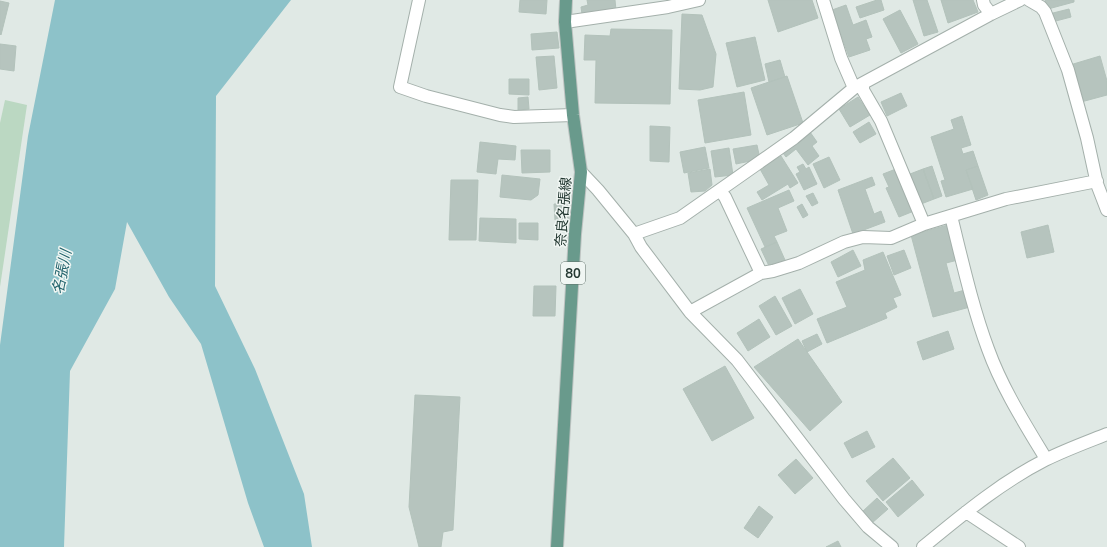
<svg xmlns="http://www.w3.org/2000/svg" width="1107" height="547" font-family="'Nunito Sans','Noto Sans JP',sans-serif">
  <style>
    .green { fill: #bbd8c2 }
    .water { fill: #8dc2c9 }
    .building { fill: #b6c4be; stroke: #b3c2bb }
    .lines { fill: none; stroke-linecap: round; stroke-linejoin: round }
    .minor-casing { stroke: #a4b0ab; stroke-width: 14 }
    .major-casing { stroke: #bdc3c1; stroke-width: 14 }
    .minor { stroke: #fff; stroke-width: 12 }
    .major { stroke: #699a8c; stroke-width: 12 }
    .labels { text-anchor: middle; stroke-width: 3; stroke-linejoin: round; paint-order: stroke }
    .shield { fill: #f0f6f3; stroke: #60716b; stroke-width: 1 }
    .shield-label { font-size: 13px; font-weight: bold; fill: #233831 }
    .street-label { font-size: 14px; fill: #233831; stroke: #f0f6f3 }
    .water-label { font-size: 15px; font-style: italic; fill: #23646d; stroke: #f0f6f3 }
  </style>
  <rect width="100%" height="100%" fill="#e0e9e5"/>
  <path class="green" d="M5 100 27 105 0 287V123Z"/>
  <path class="water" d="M55 0H291L216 96 215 286 255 369 304 494 312 547H264L248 503 201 344 169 297 127 222 115 289 70 371 64 547H0V345L28 136Z"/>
  <path class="building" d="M520 0H547L546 14 519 12Z
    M587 0H615L616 10 582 14 581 7 588 5Z
    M768 0H812L818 18 778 32Z
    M877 0H881L884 10 860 18 856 7Z
    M913 0H927L938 32 924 36Z
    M941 0H973L978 12 948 23Z
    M1045 0H1074V2L1048 9Z
    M0 1 9 3 1 35 0 34Z
    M846 5 853 25 866 20 872 37 866 39 870 50 849 57 832 10Z
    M1069 9 1071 17 1052 22 1049 14Z
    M900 10 918 44 901 53 883 19Z
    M682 14 702 15 716 54 713 87 700 90 679 89Z
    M611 29 672 30 670 104 595 103 596 60H584L585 35 610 36Z
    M557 32 559 48 532 50 531 34Z
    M755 37 765 80 737 87 726 43Z
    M0 44 16 46 14 71 0 69Z
    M554 56 557 88 539 90 536 57Z
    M1100 56 1107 81V95L1081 102 1070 65Z
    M780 60 785 77 769 82 765 64Z
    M787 76 803 123 767 135 751 88Z
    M509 79H529V95L509 94Z
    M744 92 751 135 705 143 698 100Z
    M901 93 907 106 887 116 881 102Z
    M528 97 529 109 518 110V98Z
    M858 97 870 115 850 127 839 109Z
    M962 116 971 145 961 148 963 154 973 151 978 166 966 170 973 189 946 197 941 181 945 180 931 137 954 129 951 120Z
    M869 122 876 134 860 143 853 132Z
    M650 126 670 127 669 162 650 161Z
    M810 132 817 142 812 146 819 156 808 165 796 149 786 157 783 153Z
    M480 142 516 146 515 160 498 159 496 174 477 172Z
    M757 145 760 159 736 164 733 149Z
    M705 147 709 168 684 173 680 152Z
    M729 148 733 175 715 177 711 151Z
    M521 150H550V172L522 173Z
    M781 156 798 183 790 188 788 184 762 200 757 192 769 185 760 169Z
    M829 157 840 180 824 188 813 164Z
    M803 164 806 169 809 167 817 184 804 190 796 174 800 172 797 167Z
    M932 166 942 196 934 199 923 169Z
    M978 166 988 195 976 200 966 170Z
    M710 169 712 185 705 191 691 192 688 173Z
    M896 169 914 211 899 217 886 188 889 187 883 174Z
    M923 169 934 199 921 204 910 174Z
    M502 175 540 179 538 195 531 200 500 197Z
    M872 177 875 185 865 189 874 214 881 211 885 222 853 234 838 190Z
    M451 180H478L476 240H449Z
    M789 190 794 201 778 208 787 231 774 236 777 242 765 247 747 208Z
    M813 193 818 203 812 206 806 196Z
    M554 204H568L569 220H555Z
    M802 204 808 215 803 218 797 207Z
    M480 218 516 219V243L479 241Z
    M519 223H538V240L519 239Z
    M948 225 958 260 946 263 954 293 965 290 970 307 933 317 911 235Z
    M1048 225 1054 252 1027 258 1021 232Z
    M777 242 785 260 769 266 761 249Z
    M853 250 861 266 838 277 831 262Z
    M904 250 911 268 894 275 887 256Z
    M883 252 901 295 893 298 897 307 885 313 887 318 827 343 817 319 847 307 836 282 865 270 863 260Z
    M534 286H556L555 316H533Z
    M800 289 813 314 795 324 782 298Z
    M775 296 792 326 776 335 759 306Z
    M759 319 770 337 748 351 737 333Z
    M948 331 954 349 923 360 917 342Z
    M817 334 822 344 807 352 802 341Z
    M798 339 842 402 810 431 754 367Z
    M725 366 754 418 712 441 683 389Z
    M415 395 460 397 453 530 443 532 441 547H419L409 507Z
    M867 431 875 447 852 458 844 443Z
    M893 458 910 478 883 501 866 481Z
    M796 459 813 478 795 494 778 475Z
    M912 480 924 495 898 517 886 502Z
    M877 498 888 509 872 523 862 512Z
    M759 506 773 517 758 538 744 528Z
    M838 541 841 547H826Z"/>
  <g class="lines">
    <g class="minor-casing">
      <path id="minor" d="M419 0 400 87 426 96 500 115 514 117 573 115
        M983 0 984 5 991 14
        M1029 0 1041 7 1045 12 1068 70 1087 138 1097 184 1107 210
        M565 22 668 7 699 0
        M863 84V90L881 121 924 224
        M854 88 991 14 1020 0
        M581 172 598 190 634 234 641 247 690 312 737 360 844 499 868 527 892 547
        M720 191 725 197 761 273
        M951 216C962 260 972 306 988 349 1002 388 1025 424 1046 459
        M634 234 680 218 794 138 854 88 841 58 823 0
        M690 312 761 273 773 271 799 263 844 242 863 237 891 238 924 224 1006 199 1097 181
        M966 512 1019 547
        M923 547C962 515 1000 483 1045 460 1065 450 1087 442 1107 434"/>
    </g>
    <g class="major-casing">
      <path id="major" d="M557 547 575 234 581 172 573 115 565 22 566 0"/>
    </g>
    <use href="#minor" class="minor"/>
    <use href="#major" class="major"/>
  </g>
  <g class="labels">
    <rect class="shield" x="561" y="262" width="24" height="22" rx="3"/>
    <g class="shield-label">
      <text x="573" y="278">80</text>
    </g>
    <g class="street-label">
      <text transform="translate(563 212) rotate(-85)" y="5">奈良名張線</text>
    </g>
    <g class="water-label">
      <text transform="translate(62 272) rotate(-79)" y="5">名張川</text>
    </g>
  </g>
</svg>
